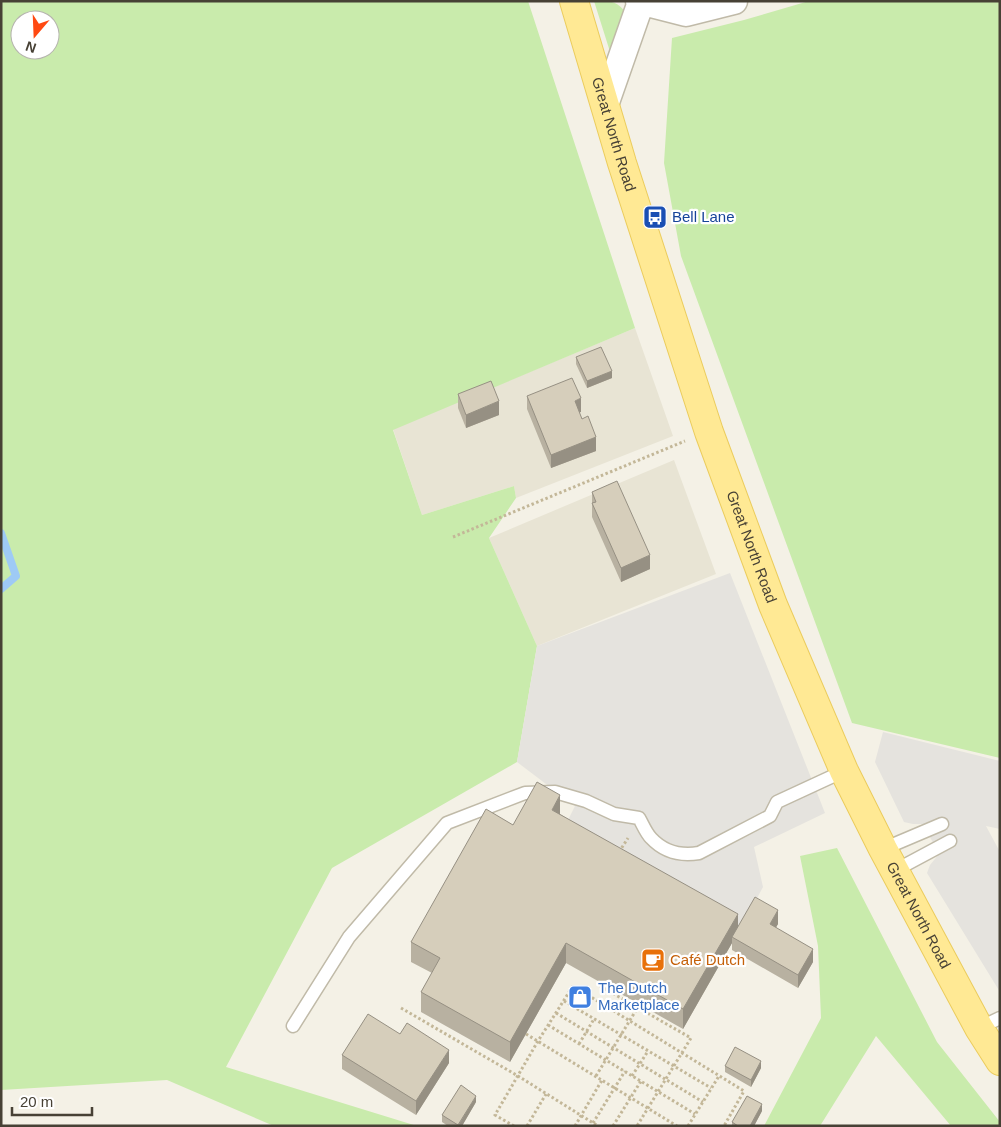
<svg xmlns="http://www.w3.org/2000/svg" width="1001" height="1127" font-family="Helvetica,sans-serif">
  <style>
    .residential { fill: #e8e4d4 }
    .green { fill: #c9ebac; fill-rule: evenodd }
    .parking { fill: #e5e3de }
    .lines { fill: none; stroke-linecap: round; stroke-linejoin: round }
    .stream { stroke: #9ecaf5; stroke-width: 8 }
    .lane-casing { stroke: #c0baa8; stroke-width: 15 }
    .street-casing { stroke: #c0baa8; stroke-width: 29 }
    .primary-casing { stroke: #ebcc5d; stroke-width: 30 }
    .path { stroke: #c3b798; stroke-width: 3; stroke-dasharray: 2.5 2.5; stroke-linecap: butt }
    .lane { stroke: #fff; stroke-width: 12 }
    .street { stroke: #fff; stroke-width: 26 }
    .primary { stroke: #ffe994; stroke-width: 28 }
    .wall { fill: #b8b1a1 }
    .shaded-wall { fill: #969083 }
    .building { fill: #d6cebb; stroke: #969083 }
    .labels { text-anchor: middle; stroke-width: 4.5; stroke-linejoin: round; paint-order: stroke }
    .street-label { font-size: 15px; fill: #474135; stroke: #fff }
    .transit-label { font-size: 15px; fill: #164399; stroke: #fff; text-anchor: start }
    .food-label { font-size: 15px; fill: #c56008; stroke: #fff; text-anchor: start }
    .shop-label { font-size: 15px; fill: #366cbe; stroke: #fff; text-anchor: start }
  </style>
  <rect width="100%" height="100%" fill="#f4f1e6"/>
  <path class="residential" d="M635 328 673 436 516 498 514 486 422 515 393 429Z
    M674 460 716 574 537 646 489 538Z"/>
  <path class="green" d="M1 1H528L635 328 393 430 422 515 514 486 516 498 489 538 537 646 517 762 332 868 226 1067 417 1126H274L167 1080 1 1090ZM20 20H50V50H20Z
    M594 1C609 1 617 0 626 13L612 58Z
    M809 1H1000V758L852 723 681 256 664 163 672 38 744 20Z
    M837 848 937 1042 1000 1122V1126H951L876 1036 820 1126H764L821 1018 818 946 800 856Z"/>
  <path class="parking" d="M730 573 825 813 754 847 763 887 738 934 561 834 575 806 517 762 537 646Z
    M883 732 1000 761V829L986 826 1000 852V992L927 873 930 865 939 854 923 824H913L904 822 875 762Z"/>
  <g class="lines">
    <path class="stream" d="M1 533 16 576 1 589"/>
    <g class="lane-casing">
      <path id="lane" d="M883 849 942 824
        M894 871 950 841
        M293 1026 349 937 447 823 525 793 555 792 586 801 614 814 639 818C643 825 646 833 651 838 664 852 681 856 699 853L770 816 777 802 844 771
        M979 1028 1000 1018"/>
    </g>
    <g class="street-casing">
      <path id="street" d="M639 1 686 13 734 1
        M605 105 641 2"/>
    </g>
    <g class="primary-casing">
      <g id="primary">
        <path id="s1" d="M574 1 622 163 709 432 773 605 844 771 883 849 979 1028 1000 1061"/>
      </g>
    </g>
    <path class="path" d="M453 537 685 441
      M619 852 628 838
      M600 986 691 1038 637 1126
      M564 1001 711 1088
      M401 1008 518 1076 598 1126
      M556 1013 703 1102
      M548 1025 695 1114
      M526 1034 677 1126
      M579 1044 594 1019
      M596 1076 638 1007
      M632 1076 648 1051
      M593 1123 625 1071
      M514 1126 495 1115 538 1041 573 986 744 1091 724 1126
      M527 1126 546 1094
      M575 1126 602 1080
      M613 1126 641 1081
      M688 1126 719 1076"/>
    <use href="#lane" class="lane"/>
    <use href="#street" class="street"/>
    <use href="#primary" class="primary"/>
  </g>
  <path class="wall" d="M576 357 612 378 587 388 576 364Z
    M458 394 499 415 466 428 458 408Z
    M527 396 581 412H579L596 451 551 468 527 409Z
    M592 492 650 569 621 582 592 517Z
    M560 814 738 927 778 924 776 927 813 962 798 988 732 950V943L683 1029 566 963 510 1062 421 1012V992L432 973 411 962V942L513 825Z
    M342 1055 449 1063 416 1115 342 1069Z
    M725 1066 761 1068 751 1087 725 1072Z
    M476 1102 462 1126H448L442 1122V1115Z
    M762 1111 754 1126H732V1122Z"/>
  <path class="shaded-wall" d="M612 371V378L587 388V381Z
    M581 398V412L575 414V401Z
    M499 401V415L466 428V415Z
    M596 437V451L551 468V455Z
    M650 555V569L621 582V568Z
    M560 795V815L552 810Z
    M778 910V924L770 938V924Z
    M738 914V934L732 937V943L683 1029V1009Z
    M566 943V963L510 1062V1042Z
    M813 949V962L798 988V975Z
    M449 1050V1063L416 1115V1101Z
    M761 1061V1068L751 1087V1080Z
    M476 1096V1102L462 1126H458Z
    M762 1104V1111L754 1126H750Z"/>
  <path class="building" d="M601 347 612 371 587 381 576 357Z
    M572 378 581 398 575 401 582 419 588 416 596 437 551 455 527 396Z
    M491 381 499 401 466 415 458 394Z
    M617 481 650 555 621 568 592 503 596 502 592 492Z
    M537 782 560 795 552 810 738 914 683 1009 566 943 510 1042 421 992 440 958 411 942 486 809 513 825Z
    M755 897 778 910 770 924 813 949 798 975 732 937Z
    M368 1014 400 1034 407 1023 449 1050 416 1101 342 1055Z
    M735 1047 761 1061 751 1080 725 1066Z
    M461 1085 476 1096 458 1125 442 1115Z
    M747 1096 762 1104 750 1126H738L732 1122Z"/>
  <defs>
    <g id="bus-square" transform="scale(1.25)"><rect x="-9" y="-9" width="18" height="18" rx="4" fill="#1a4fb4" stroke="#fff"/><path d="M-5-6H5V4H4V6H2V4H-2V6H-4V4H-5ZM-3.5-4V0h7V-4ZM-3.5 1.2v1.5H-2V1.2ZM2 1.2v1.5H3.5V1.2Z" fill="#fff"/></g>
    <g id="cafe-square" transform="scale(1.25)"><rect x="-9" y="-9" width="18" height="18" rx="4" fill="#e8710a" stroke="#fff"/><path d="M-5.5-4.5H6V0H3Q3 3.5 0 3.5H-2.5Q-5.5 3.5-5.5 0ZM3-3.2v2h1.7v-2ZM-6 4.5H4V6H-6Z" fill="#fff"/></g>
    <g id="shop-square" transform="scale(1.25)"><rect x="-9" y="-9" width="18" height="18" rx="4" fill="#3f7fe0" stroke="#fff"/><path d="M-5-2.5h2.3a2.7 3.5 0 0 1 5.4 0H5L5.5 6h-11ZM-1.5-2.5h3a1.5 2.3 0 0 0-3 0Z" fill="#fff"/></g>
  </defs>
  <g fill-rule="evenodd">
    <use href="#bus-square" x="655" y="217"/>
    <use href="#cafe-square" x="653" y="960"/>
    <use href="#shop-square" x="580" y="997"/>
  </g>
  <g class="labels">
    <g class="street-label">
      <text dy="5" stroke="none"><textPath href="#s1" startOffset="139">Great North Road</textPath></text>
      <text dy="5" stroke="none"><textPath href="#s1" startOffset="574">Great North Road</textPath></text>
      <text dy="5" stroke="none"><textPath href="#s1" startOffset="979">Great North Road</textPath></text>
    </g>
    <g class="transit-label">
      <text x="672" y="222">Bell Lane</text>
    </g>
    <g class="food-label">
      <text x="670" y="965">Café Dutch</text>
    </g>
    <g class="shop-label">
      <text x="598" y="993">The Dutch<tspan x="598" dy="17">Marketplace</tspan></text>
    </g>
  </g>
  <rect width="1001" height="1127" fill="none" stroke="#474135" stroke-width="5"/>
  <g transform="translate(35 35) rotate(199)"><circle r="24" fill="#ffffff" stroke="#b5b3ae"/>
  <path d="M0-4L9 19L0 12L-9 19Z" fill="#ff4912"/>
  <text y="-8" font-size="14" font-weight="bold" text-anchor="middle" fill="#474135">N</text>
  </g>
  <path d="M12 1107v8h80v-8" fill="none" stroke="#474135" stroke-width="2.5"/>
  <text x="20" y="1107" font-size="15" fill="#474135" stroke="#ffffff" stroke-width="4" paint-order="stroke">20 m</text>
</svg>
